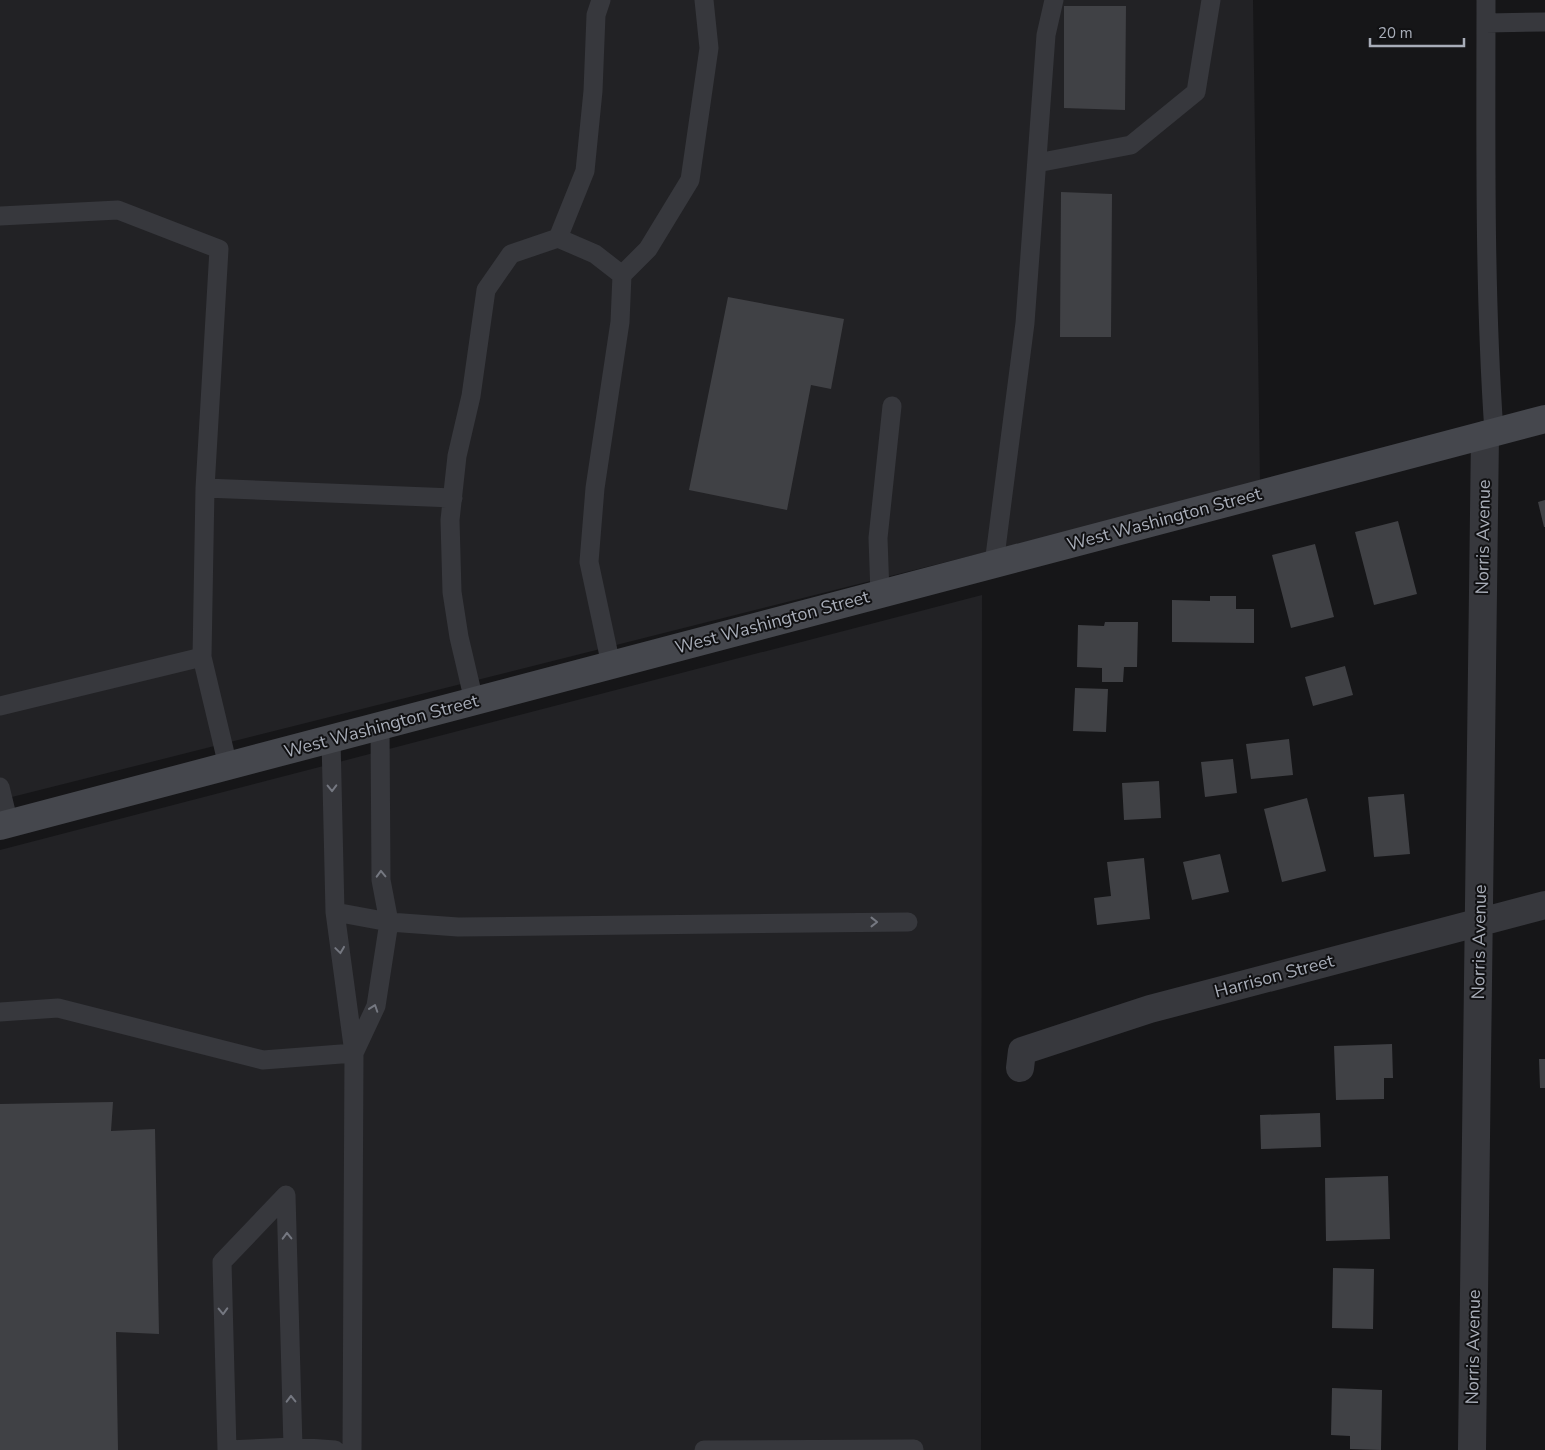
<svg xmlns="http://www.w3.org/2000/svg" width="1545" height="1450" font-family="'Nunito Sans',sans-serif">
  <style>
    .built { fill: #222225 }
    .building { fill: #404145 }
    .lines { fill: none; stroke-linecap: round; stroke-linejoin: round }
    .lane { stroke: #37383d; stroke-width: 19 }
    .street { stroke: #37383d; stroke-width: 28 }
    .secondary { stroke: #45474d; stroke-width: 28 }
    .oneway { stroke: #757881 }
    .labels { text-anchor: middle; stroke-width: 4; stroke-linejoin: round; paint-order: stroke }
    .street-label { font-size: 18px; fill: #a8adb8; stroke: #111113 }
  </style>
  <rect width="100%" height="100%" fill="#161618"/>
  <path class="built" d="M0 0H1253L1260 483 0 800Z
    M982 595 981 1450H0V850Z"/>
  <path class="building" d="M1064 6H1126L1125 110 1064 108Z
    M1061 192 1112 194 1111 337H1060Z
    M728 297 844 319 831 389 811 385 787 510 689 490Z
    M1545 500V527H1544L1538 502Z
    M1398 521 1417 594 1374 605 1355 532Z
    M1315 544 1334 617 1291 628 1272 555Z
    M1210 596H1236V609H1254V643L1172 642V600L1210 601Z
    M1105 622H1138L1137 667H1124L1123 682H1102V668L1077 667 1078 625 1104 626Z
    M1345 666 1353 695 1313 706 1305 677Z
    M1075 688 1108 689 1106 732 1073 731Z
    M1289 739 1293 775 1251 779 1246 744Z
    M1233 759 1237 793 1205 797 1201 762Z
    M1159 781 1161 818 1124 820 1122 783Z
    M1404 794 1410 854 1374 857 1368 797Z
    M1307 798 1326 871 1282 882 1264 809Z
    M1220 854 1229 892 1192 900 1183 862Z
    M1144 858 1150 919 1097 925 1094 898 1111 896 1107 862Z
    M1392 1044 1393 1078H1384V1099L1336 1100 1334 1046Z
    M1539 1059H1545V1088H1540Z
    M113 1102 111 1131 155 1129 159 1334 116 1332 118 1450H0V1104Z
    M1320 1113 1321 1147 1261 1149 1260 1115Z
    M1388 1176 1390 1239 1326 1241 1325 1178Z
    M1333 1268 1374 1269 1373 1329 1332 1328Z
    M1332 1388 1382 1390 1381 1450 1350 1449V1436L1331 1435Z"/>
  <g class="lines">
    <path class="lane" d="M1486 0C1486 144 1484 288 1494 432
      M1486 23 1545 22
      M1037 163 1131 145 1196 92 1211 0
      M0 216 118 210 219 249 205 488 202 657
      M558 238 585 171 593 91 596 15 601 0
      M622 275 648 249 690 180 709 48 704 0
      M205 488 453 498
      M994 564 1025 323 1046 35 1054 0
      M880 594 878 538 892 406
      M474 701 459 637 452 592 450 520 457 456 471 396 486 290 511 254 558 238 595 254 622 275 620 322 595 488 589 562 611 665
      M0 706 202 657 228 766
      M331 739 335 912 354 1053 352 1450
      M0 787 9 824
      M335 912 389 922 458 927 908 922
      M0 1012 58 1008 263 1060 354 1053
      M354 1053 376 1006 389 922 381 880 380 726
      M227 1450 222 1262 286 1195 293 1447
      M228 1450 293 1447 335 1450
      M704 1450 914 1449"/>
    <path class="street" d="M1020 1068 1022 1051 1150 1009 1545 905
      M1472 1450 1485 435"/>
    <path class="secondary" d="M0 826 1545 419"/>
  </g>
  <defs><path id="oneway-chevron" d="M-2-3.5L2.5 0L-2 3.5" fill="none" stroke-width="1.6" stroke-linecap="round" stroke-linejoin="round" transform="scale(1.25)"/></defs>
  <g class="oneway">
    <use href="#oneway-chevron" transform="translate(332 788) rotate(89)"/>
    <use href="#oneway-chevron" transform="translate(381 874) rotate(-92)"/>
    <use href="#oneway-chevron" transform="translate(874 922)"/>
    <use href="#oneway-chevron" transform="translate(340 950) rotate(82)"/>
    <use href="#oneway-chevron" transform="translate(374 1008) rotate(-71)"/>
    <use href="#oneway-chevron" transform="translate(287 1236) rotate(-91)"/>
    <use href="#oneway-chevron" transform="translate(223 1311) rotate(88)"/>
    <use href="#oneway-chevron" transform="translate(291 1399) rotate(-91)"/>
  </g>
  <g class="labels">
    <g class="street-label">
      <text transform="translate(1164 519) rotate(-15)" y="6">West Washington Street</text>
      <text transform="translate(1483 537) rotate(-89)" y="6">Norris Avenue</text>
      <text transform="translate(772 622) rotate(-15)" y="6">West Washington Street</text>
      <text transform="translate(381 726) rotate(-15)" y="6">West Washington Street</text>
      <text transform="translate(1479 942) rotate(-89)" y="6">Norris Avenue</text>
      <text transform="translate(1274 976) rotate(-15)" y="6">Harrison Street</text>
      <text transform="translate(1473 1347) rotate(-89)" y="6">Norris Avenue</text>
    </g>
  </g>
  <path d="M1370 38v8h94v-8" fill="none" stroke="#a8adb8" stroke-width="2.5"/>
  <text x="1378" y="38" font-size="15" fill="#a8adb8" stroke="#111113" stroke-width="4" paint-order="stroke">20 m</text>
</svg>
